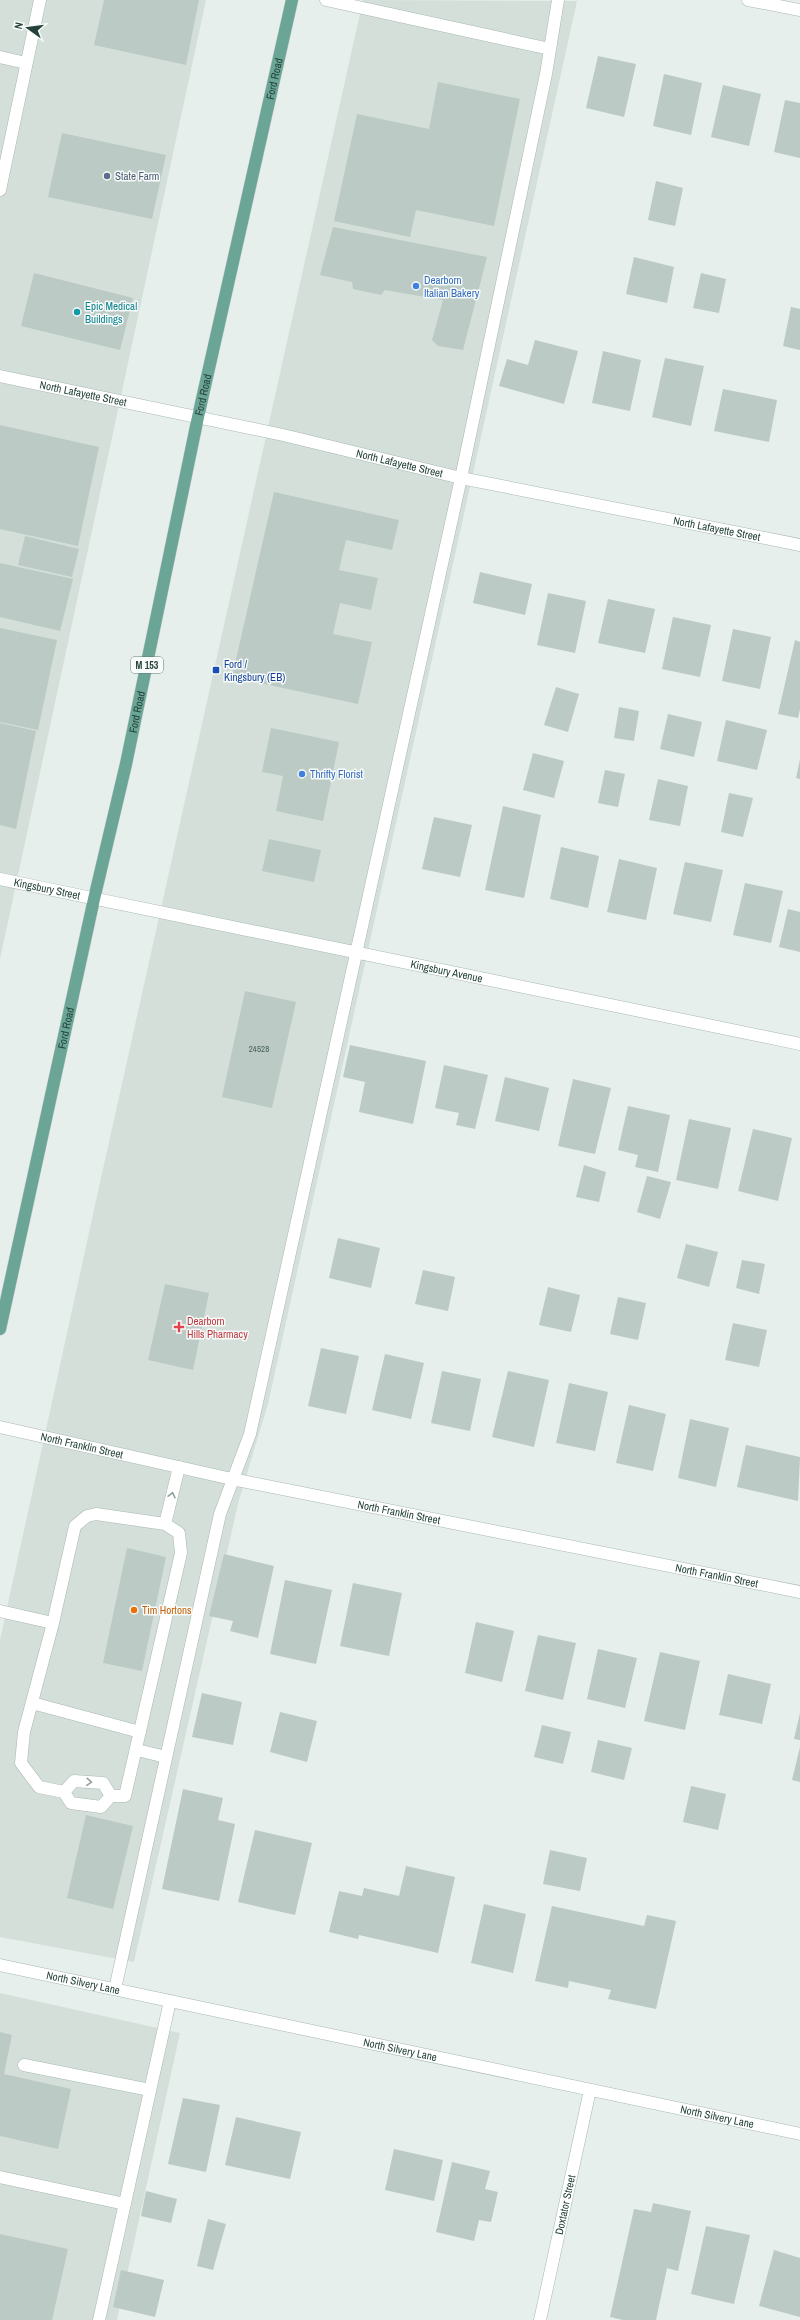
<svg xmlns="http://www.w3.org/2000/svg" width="800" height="2320" font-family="'Archivo Narrow',sans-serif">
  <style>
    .built { fill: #d4dfda }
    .building { fill: #bbcac4 }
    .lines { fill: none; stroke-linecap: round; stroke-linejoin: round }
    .service-casing { stroke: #a8b8b2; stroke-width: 13 }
    .minor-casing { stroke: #a8b8b2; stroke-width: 13 }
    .primary-casing { stroke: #c2cac8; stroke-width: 13 }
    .service { stroke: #fff; stroke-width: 12 }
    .minor { stroke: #fff; stroke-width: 12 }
    .primary { stroke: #6aa596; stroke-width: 12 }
    .oneway { stroke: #92a09c }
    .service-dot { fill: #5c6f8a; stroke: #f7fbf9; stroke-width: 1.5 }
    .shop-dot { fill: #3f7fe0; stroke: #f7fbf9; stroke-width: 1.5 }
    .culture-dot { fill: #0f9aa8; stroke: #f7fbf9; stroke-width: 1.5 }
    .transit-dot { fill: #1a4fb4; stroke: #f7fbf9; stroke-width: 1.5 }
    .health-dot { fill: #e0444e; stroke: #f7fbf9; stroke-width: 1.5 }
    .food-dot { fill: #e8710a; stroke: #f7fbf9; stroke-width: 1.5 }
    .labels { text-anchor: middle; stroke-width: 3; stroke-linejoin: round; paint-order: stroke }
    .number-label { font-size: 9px; fill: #4a645c }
    .shield { fill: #f7fbf9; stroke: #637a73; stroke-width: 1 }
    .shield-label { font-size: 10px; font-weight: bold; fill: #24423a }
    .street-label { font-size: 11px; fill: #24423a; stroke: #f7fbf9 }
    .service-label { font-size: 11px; fill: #4e5e75; stroke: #f7fbf9; text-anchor: start }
    .shop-label { font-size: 11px; fill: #366cbe; stroke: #f7fbf9; text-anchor: start }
    .culture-label { font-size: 11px; fill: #0d838f; stroke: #f7fbf9; text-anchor: start }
    .transit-label { font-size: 11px; fill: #164399; stroke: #f7fbf9; text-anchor: start }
    .health-label { font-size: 11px; fill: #be3a42; stroke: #f7fbf9; text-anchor: start }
    .food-label { font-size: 11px; fill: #c56008; stroke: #f7fbf9; text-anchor: start }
  </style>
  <rect width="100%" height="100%" fill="#e6efeb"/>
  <path class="built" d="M0 0H206L0 959Z
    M363 0 577 1 268 1404 239 1500 134 1962 0 1937V1640L95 1205Z
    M0 1993 180 2033 117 2320H0Z"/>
  <path class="building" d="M104 0H199L186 65 94 45Z
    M598 56 636 64 624 117 586 108Z
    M664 74 702 83 691 135 653 126Z
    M438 82 520 99 494 226 416 210 410 237 334 221 357 114 429 129Z
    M723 85 761 94 749 146 711 137Z
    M785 100 800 103V158L774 152Z
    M62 133 166 155 152 219 48 197Z
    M656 181 683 188 675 226 648 220Z
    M333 227 487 257 463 350 438 346 432 340 443 300 385 290 381 295 353 289 352 282 320 275Z
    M634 257 674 267 667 303 626 294Z
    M34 273 133 298 120 350 21 326Z
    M701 273 726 279 719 313 693 308Z
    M791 307 800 309V350L783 346Z
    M535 340 578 351 564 404 499 386 507 359 528 365Z
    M603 351 641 360 630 411 592 403Z
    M665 358 704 366 691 426 652 417Z
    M723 389 777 400 769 442 714 431Z
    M0 425 99 447 78 546 0 529Z
    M274 492 399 520 392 550 346 540 339 570 378 578 371 610 340 603 333 634 372 642 358 704 232 677Z
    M25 536 79 549 72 577 18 565Z
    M0 563 73 579 60 631 0 617Z
    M480 572 532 584 525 615 473 603Z
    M548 593 586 601 575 653 537 645Z
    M608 599 655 609 645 653 598 643Z
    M673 617 711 625 700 677 662 669Z
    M0 628 57 640 38 730 0 722Z
    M733 629 771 637 760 689 722 681Z
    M795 640 800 642V709L798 718 778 714Z
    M556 687 579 694 568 732 544 725Z
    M619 707 639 711 634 741 614 738Z
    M668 714 702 722 694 757 660 749Z
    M726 720 767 730 757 770 717 761Z
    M0 723 36 731 16 829 0 825Z
    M271 728 339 742 323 821 276 811 283 776 262 772Z
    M533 753 564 761 554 798 523 790Z
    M800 759V779L796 778Z
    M605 770 625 774 618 807 598 803Z
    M658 779 688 786 680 826 649 820Z
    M729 793 753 798 743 837 721 832Z
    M503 806 541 815 524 898 485 890Z
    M434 817 472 825 460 877 422 869Z
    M269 839 321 850 314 882 262 871Z
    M561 847 599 856 588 908 550 899Z
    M619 859 657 868 646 920 607 912Z
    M685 862 723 870 711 922 673 914Z
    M745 883 783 891 771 943 733 935Z
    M788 909 800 912V952L779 947Z
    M245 991 296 1002 272 1108 222 1097Z
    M350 1045 426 1061 413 1124 359 1112 365 1082 343 1077Z
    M444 1065 488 1075 475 1129 456 1125 459 1113 435 1108Z
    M505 1077 549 1088 539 1131 495 1121Z
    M573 1079 611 1088 595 1154 558 1146Z
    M628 1106 670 1115 658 1172 635 1167 638 1155 618 1150Z
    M689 1119 731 1128 718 1189 676 1180Z
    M753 1129 792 1138 778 1201 738 1191Z
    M584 1165 606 1172 599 1202 576 1197Z
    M647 1176 671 1182 660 1219 637 1212Z
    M338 1238 380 1248 371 1288 329 1278Z
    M686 1244 718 1252 709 1287 677 1278Z
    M742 1260 765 1264 759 1294 736 1288Z
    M423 1270 455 1277 448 1311 415 1304Z
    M165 1284 209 1293 193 1370 148 1360Z
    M548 1287 580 1295 571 1332 539 1325Z
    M618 1297 646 1303 638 1340 610 1334Z
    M733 1323 767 1330 759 1367 725 1360Z
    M321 1348 359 1356 346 1414 308 1406Z
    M385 1354 424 1363 411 1419 372 1410Z
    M442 1371 481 1379 470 1431 431 1423Z
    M508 1371 549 1380 534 1447 492 1437Z
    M569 1383 608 1392 595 1451 556 1443Z
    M629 1405 666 1414 653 1471 616 1463Z
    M690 1419 729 1428 716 1487 678 1478Z
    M746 1445 800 1457 798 1501 737 1487Z
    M127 1548 166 1557 142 1671 103 1663Z
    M224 1554 274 1566 258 1638 230 1631 233 1621 209 1616Z
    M285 1580 332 1590 316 1664 270 1654Z
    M353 1583 402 1593 389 1656 340 1646Z
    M476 1622 514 1631 502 1682 465 1673Z
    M538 1635 576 1643 563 1700 525 1691Z
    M598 1649 637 1658 625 1708 587 1699Z
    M660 1652 700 1661 685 1730 644 1721Z
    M728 1674 771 1684 762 1724 719 1715Z
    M202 1693 242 1702 233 1745 192 1737Z
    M280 1712 317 1721 307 1762 270 1752Z
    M800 1713V1740L794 1739Z
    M542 1725 571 1732 563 1764 534 1757Z
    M598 1740 632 1748 624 1780 591 1772Z
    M800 1747V1782L792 1780Z
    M691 1786 726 1794 718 1830 683 1822Z
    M183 1789 223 1798 218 1820 235 1824 219 1901 162 1889Z
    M86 1815 133 1826 113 1909 67 1898Z
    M255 1830 312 1843 295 1915 238 1902Z
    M550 1850 587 1858 580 1891 543 1884Z
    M406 1866 455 1877 438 1953 359 1935 358 1939 329 1932 339 1891 362 1896 364 1888 399 1896Z
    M484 1904 526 1914 513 1973 471 1963Z
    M552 1906 644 1926 647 1915 676 1921 656 2009 608 1999 611 1990 569 1981 568 1988 535 1981Z
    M0 2032 12 2035 4 2074 71 2089 58 2149 0 2136Z
    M183 2098 220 2105 206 2172 168 2164Z
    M236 2117 301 2132 290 2179 225 2165Z
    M394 2149 443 2160 434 2201 385 2190Z
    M452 2162 490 2171 485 2189 498 2192 491 2222 479 2220 474 2241 436 2232Z
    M146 2191 177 2199 171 2223 141 2216Z
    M653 2203 691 2211 678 2271 667 2268 656 2320H623L610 2317 634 2209 651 2212Z
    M208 2219 226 2224 213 2270 197 2266Z
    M706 2226 750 2235 734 2304 691 2294Z
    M0 2234 68 2249 52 2320H0Z
    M774 2250 800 2258V2317L759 2306Z
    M121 2270 164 2280 155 2317 113 2307Z"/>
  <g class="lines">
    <g class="service-casing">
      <path id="service" d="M326 0 550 49
        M0 57 26 63
        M0 190 40 0
        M96 1514 165 1524 179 1533 181 1553 125 1796H111L101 1807 71 1803 64 1792 39 1787 21 1763 24 1732 53 1623 75 1526 87 1516Z
        M165 1524 179 1467
        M0 1611 53 1623
        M32 1703 140 1732
        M137 1750 166 1757
        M64 1792 74 1781 103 1783 111 1796
        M115 1989 220 1514 250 1434 461 478 546 74 558 0
        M24 2065 150 2090
        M0 2177 125 2204
        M99 2320 170 2001"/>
    </g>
    <g class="minor-casing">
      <g id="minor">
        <path d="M748 0 800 10"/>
        <path id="s1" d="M0 376 283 435 461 478 800 545"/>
        <path id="s2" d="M0 879 800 1044"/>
        <path id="s3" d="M0 1427 232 1479 800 1592"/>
        <path id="s4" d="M0 1965 800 2134"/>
        <path id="s5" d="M540 2320 590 2090"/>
      </g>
    </g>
    <g class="primary-casing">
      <g id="primary">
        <path id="s6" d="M0 1329 94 899 126 764 198 417 292 0"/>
      </g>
    </g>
    <use href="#service" class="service"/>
    <use href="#minor" class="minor"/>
    <use href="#primary" class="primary"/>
  </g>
  <defs><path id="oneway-chevron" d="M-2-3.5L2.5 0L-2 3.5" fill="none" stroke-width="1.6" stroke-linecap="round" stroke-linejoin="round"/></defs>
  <g class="oneway">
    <use href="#oneway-chevron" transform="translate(172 1495) rotate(-77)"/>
    <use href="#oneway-chevron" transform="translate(89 1782) rotate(4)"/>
  </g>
  <circle class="service-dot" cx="107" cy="176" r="4"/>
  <g class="shop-dot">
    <circle cx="416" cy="286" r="4"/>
    <circle cx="302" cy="774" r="4"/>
  </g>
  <circle class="culture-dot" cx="77" cy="312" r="4"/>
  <rect class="transit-dot" x="212" y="666" width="8" height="8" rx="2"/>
  <path class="health-dot" d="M177 1321h4v4h4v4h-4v4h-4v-4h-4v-4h4z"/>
  <circle class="food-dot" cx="134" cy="1610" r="4"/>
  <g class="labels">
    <g class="number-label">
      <text x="259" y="1052">24528</text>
    </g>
    <rect class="shield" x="131" y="657" width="32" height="16" rx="3"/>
    <g class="shield-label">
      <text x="147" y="669">M 153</text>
    </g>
    <g class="street-label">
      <text dy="4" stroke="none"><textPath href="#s6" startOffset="1280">Ford Road</textPath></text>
      <text dy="4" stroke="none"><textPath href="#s1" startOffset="85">North Lafayette Street</textPath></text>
      <text dy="4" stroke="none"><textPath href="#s6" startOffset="956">Ford Road</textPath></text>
      <text dy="4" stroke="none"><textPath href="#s1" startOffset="409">North Lafayette Street</textPath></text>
      <text dy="4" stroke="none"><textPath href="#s1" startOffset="733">North Lafayette Street</textPath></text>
      <text dy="4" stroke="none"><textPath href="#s6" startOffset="632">Ford Road</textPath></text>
      <text dy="4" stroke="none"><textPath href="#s2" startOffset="48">Kingsbury Street</textPath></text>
      <text dy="4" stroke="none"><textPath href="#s2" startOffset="456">Kingsbury Avenue</textPath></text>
      <text dy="4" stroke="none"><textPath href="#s6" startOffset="308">Ford Road</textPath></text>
      <text dy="4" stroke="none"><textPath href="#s3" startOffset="84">North Franklin Street</textPath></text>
      <text dy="4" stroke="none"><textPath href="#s3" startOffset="408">North Franklin Street</textPath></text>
      <text dy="4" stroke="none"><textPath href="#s3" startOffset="732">North Franklin Street</textPath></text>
      <text dy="4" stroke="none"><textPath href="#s4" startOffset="85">North Silvery Lane</textPath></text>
      <text dy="4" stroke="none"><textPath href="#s4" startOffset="409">North Silvery Lane</textPath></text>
      <text dy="4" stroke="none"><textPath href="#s4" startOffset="733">North Silvery Lane</textPath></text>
      <text dy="4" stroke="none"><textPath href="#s5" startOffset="118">Doxtator Street</textPath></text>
    </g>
    <g class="service-label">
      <text x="115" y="180">State Farm</text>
    </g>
    <g class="shop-label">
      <text x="424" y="284">Dearborn<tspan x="424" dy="13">Italian Bakery</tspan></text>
      <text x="310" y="778">Thrifty Florist</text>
    </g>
    <g class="culture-label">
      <text x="85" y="310">Epic Medical<tspan x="85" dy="13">Buildings</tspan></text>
    </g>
    <g class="transit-label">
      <text x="224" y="668">Ford /<tspan x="224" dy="13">Kingsbury (EB)</tspan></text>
    </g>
    <g class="health-label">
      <text x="187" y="1325">Dearborn<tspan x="187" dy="13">Hills Pharmacy</tspan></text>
    </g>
    <g class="food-label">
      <text x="142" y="1614">Tim Hortons</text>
    </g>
  </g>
  <g transform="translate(28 28) rotate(284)" stroke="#f7fbf9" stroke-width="3" paint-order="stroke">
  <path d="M0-3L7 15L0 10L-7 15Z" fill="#24423a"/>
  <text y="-6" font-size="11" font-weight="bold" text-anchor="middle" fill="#24423a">N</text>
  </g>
</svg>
